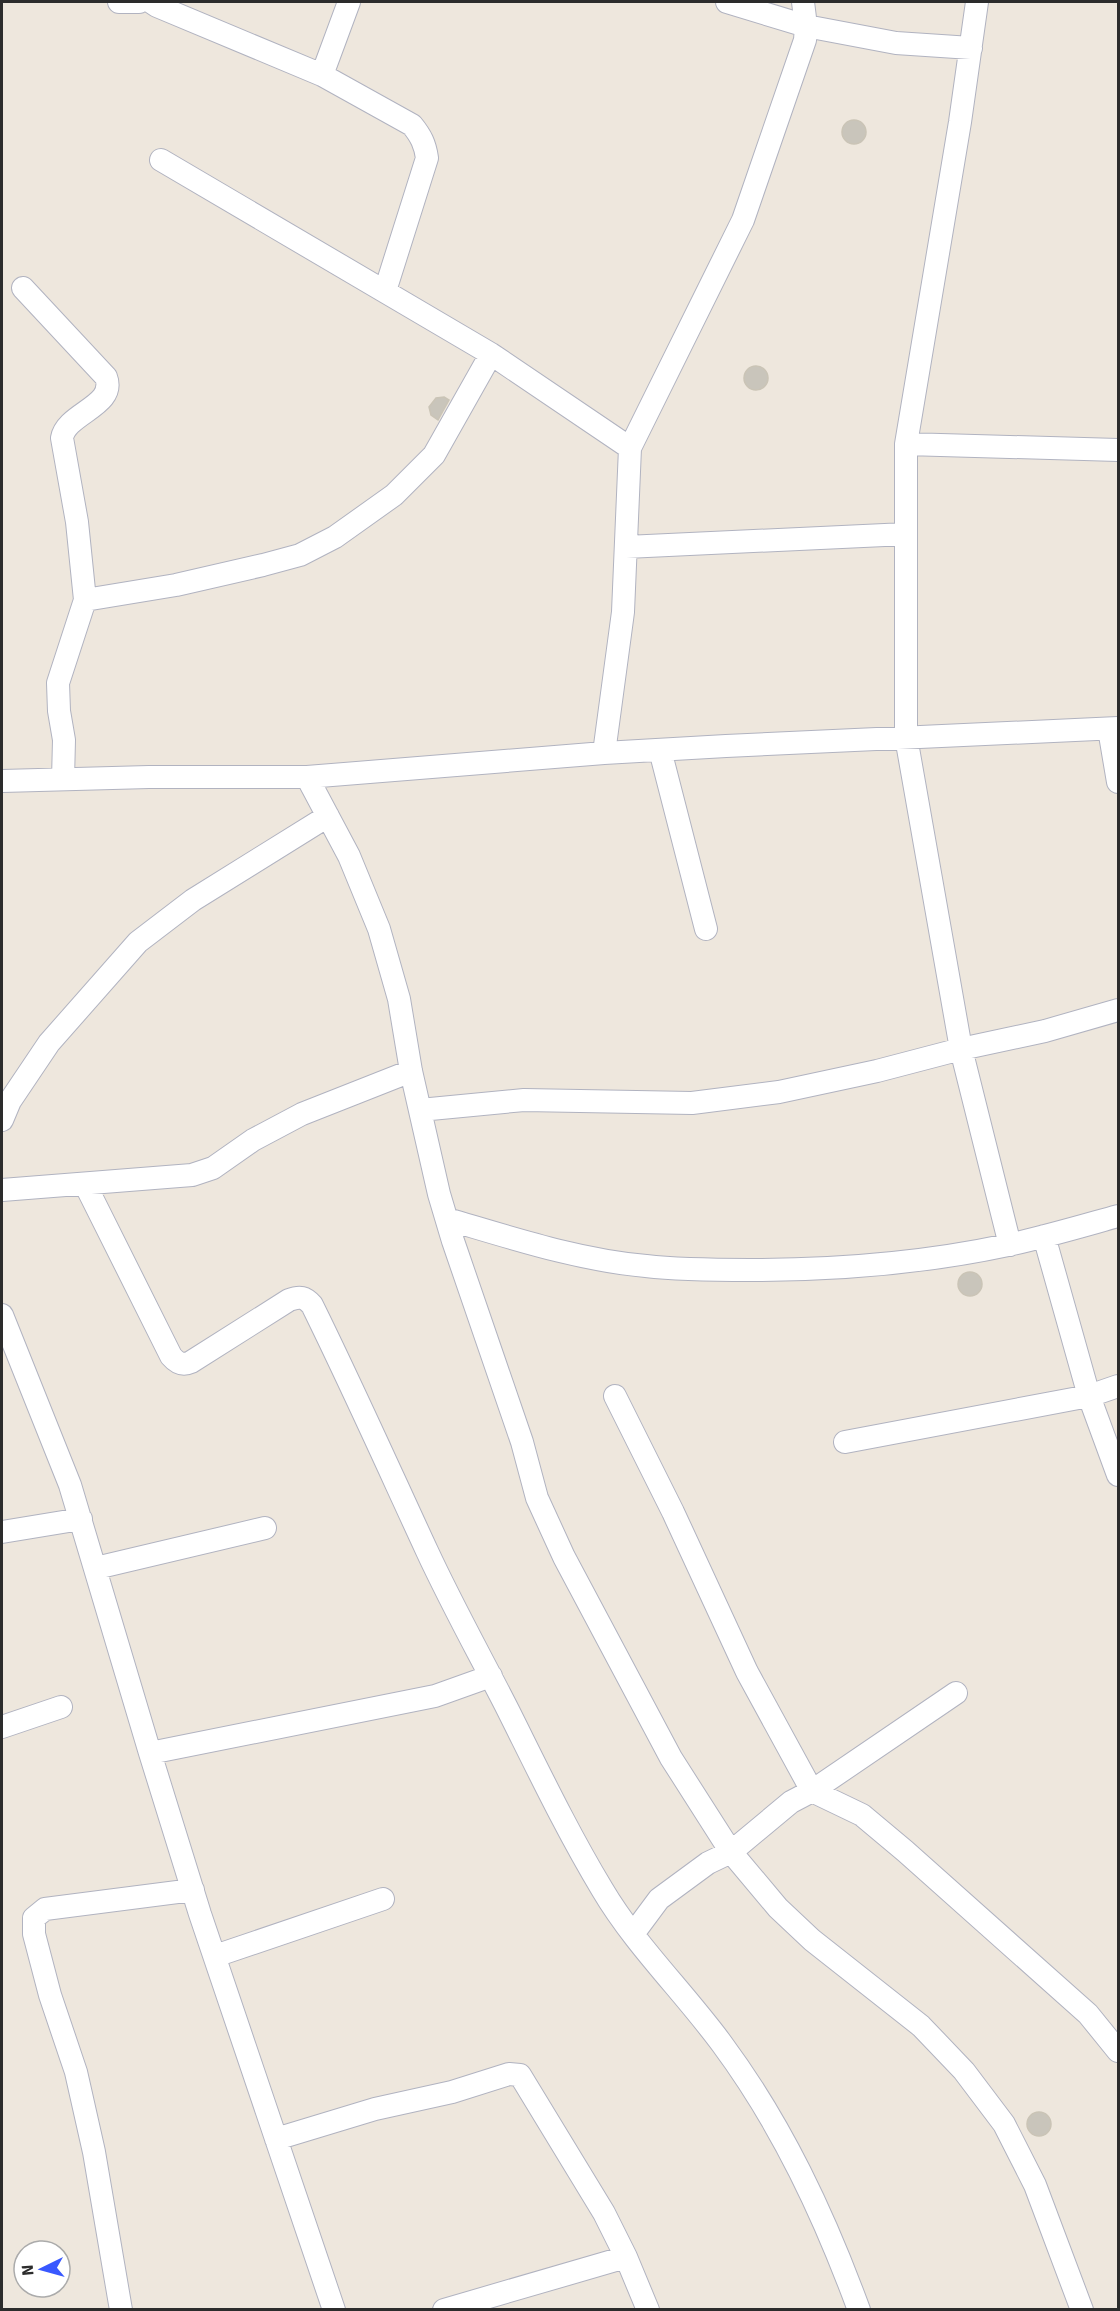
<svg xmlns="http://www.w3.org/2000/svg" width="1120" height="2311" font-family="Signika,sans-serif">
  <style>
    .building { fill: #c9c5bb; stroke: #cac4b6; stroke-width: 1.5 }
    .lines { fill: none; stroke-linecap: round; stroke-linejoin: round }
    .minor-casing { stroke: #b1b3c0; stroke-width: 24 }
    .minor { stroke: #fff; stroke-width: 22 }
  </style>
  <rect width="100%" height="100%" fill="#eee7dd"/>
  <path class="building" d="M842 132a12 12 0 1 1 24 0a12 12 0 1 1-24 0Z
    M744 378a12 12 0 1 1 24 0a12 12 0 1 1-24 0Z
    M444 397 449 400 438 420 431 415 429 407 436 398Z
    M958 1284a12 12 0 1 1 24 0a12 12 0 1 1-24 0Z
    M1027 2124a12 12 0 1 1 24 0a12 12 0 1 1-24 0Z"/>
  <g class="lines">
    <g class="minor-casing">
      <path id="minor" d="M119 2H139
        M151 2 157 6 322 75
        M349 2 322 75 412 125C421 136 425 144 427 158L385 291
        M727 2 806 26 896 43 971 48
        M977 2 960 122 906 444V737L961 1049 1010 1245
        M161 160 491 354 630 448
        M23 288 106 377C117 406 66 413 62 438L77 522 85 600 58 683 59 711 64 740 63 779
        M906 444 1118 450
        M626 547 906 534
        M85 600 176 585 263 565 300 555 335 537 394 495 434 455 491 354
        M1109 729 1118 782
        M660 750 706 929
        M604 753 623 612 630 448 743 220 805 40 806 26 803 2
        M307 777 349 856 379 929 399 999 411 1071 439 1194 453 1241 522 1442 537 1498 564 1557 671 1758 731 1852 778 1908 812 1940 921 2026 964 2071 1004 2124 1035 2185 1082 2310
        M2 781 149 777H307L604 753 726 746 1118 728
        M420 1110 524 1100 692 1103 779 1092 877 1071 961 1049 1045 1031 1118 1010
        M2 1120 10 1101 49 1043 138 942 193 900 328 816
        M85 1184 171 1356C177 1363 182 1366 191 1362L289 1300C300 1296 305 1297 312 1305 352 1386 389 1469 427 1551 452 1605 481 1657 508 1710 538 1770 567 1831 602 1889 635 1945 683 1991 722 2044 782 2125 824 2215 859 2310
        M2 1190 192 1175 213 1168 253 1140 302 1114 411 1071
        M447 1219C512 1238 578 1260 646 1266 680 1270 716 1270 750 1270 837 1270 924 1263 1008 1245 1045 1237 1082 1226 1118 1216
        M1044 1236 1089 1396 1118 1475
        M2 1315 70 1485 150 1753 200 1914 334 2310
        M615 1396 673 1512 747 1672 812 1791 956 1693
        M845 1442 1089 1396 1118 1386
        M2 1532 81 1519
        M96 1568 265 1528
        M2 1727 61 1707
        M150 1753 435 1696 491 1676
        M633 1934 659 1899 708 1863 731 1852 791 1802 812 1791 862 1815 905 1851 1088 2014 1118 2051
        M215 1956 383 1899
        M276 2139 375 2109 452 2092 509 2074 520 2075 604 2213 626 2257
        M121 2310 94 2152 76 2072 50 1995 34 1934V1918L45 1909 193 1890
        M444 2310 626 2257 648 2310"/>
    </g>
    <use href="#minor" class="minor"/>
  </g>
  <rect width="1120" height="2311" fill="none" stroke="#2c2c2c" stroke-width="6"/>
  <g transform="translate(42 2269) rotate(265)"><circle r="28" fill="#ffffff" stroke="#ababab" stroke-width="1.5"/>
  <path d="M0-4.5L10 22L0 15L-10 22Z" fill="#3958ff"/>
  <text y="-9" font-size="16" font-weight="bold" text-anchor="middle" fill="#2c2c2c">N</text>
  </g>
</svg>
